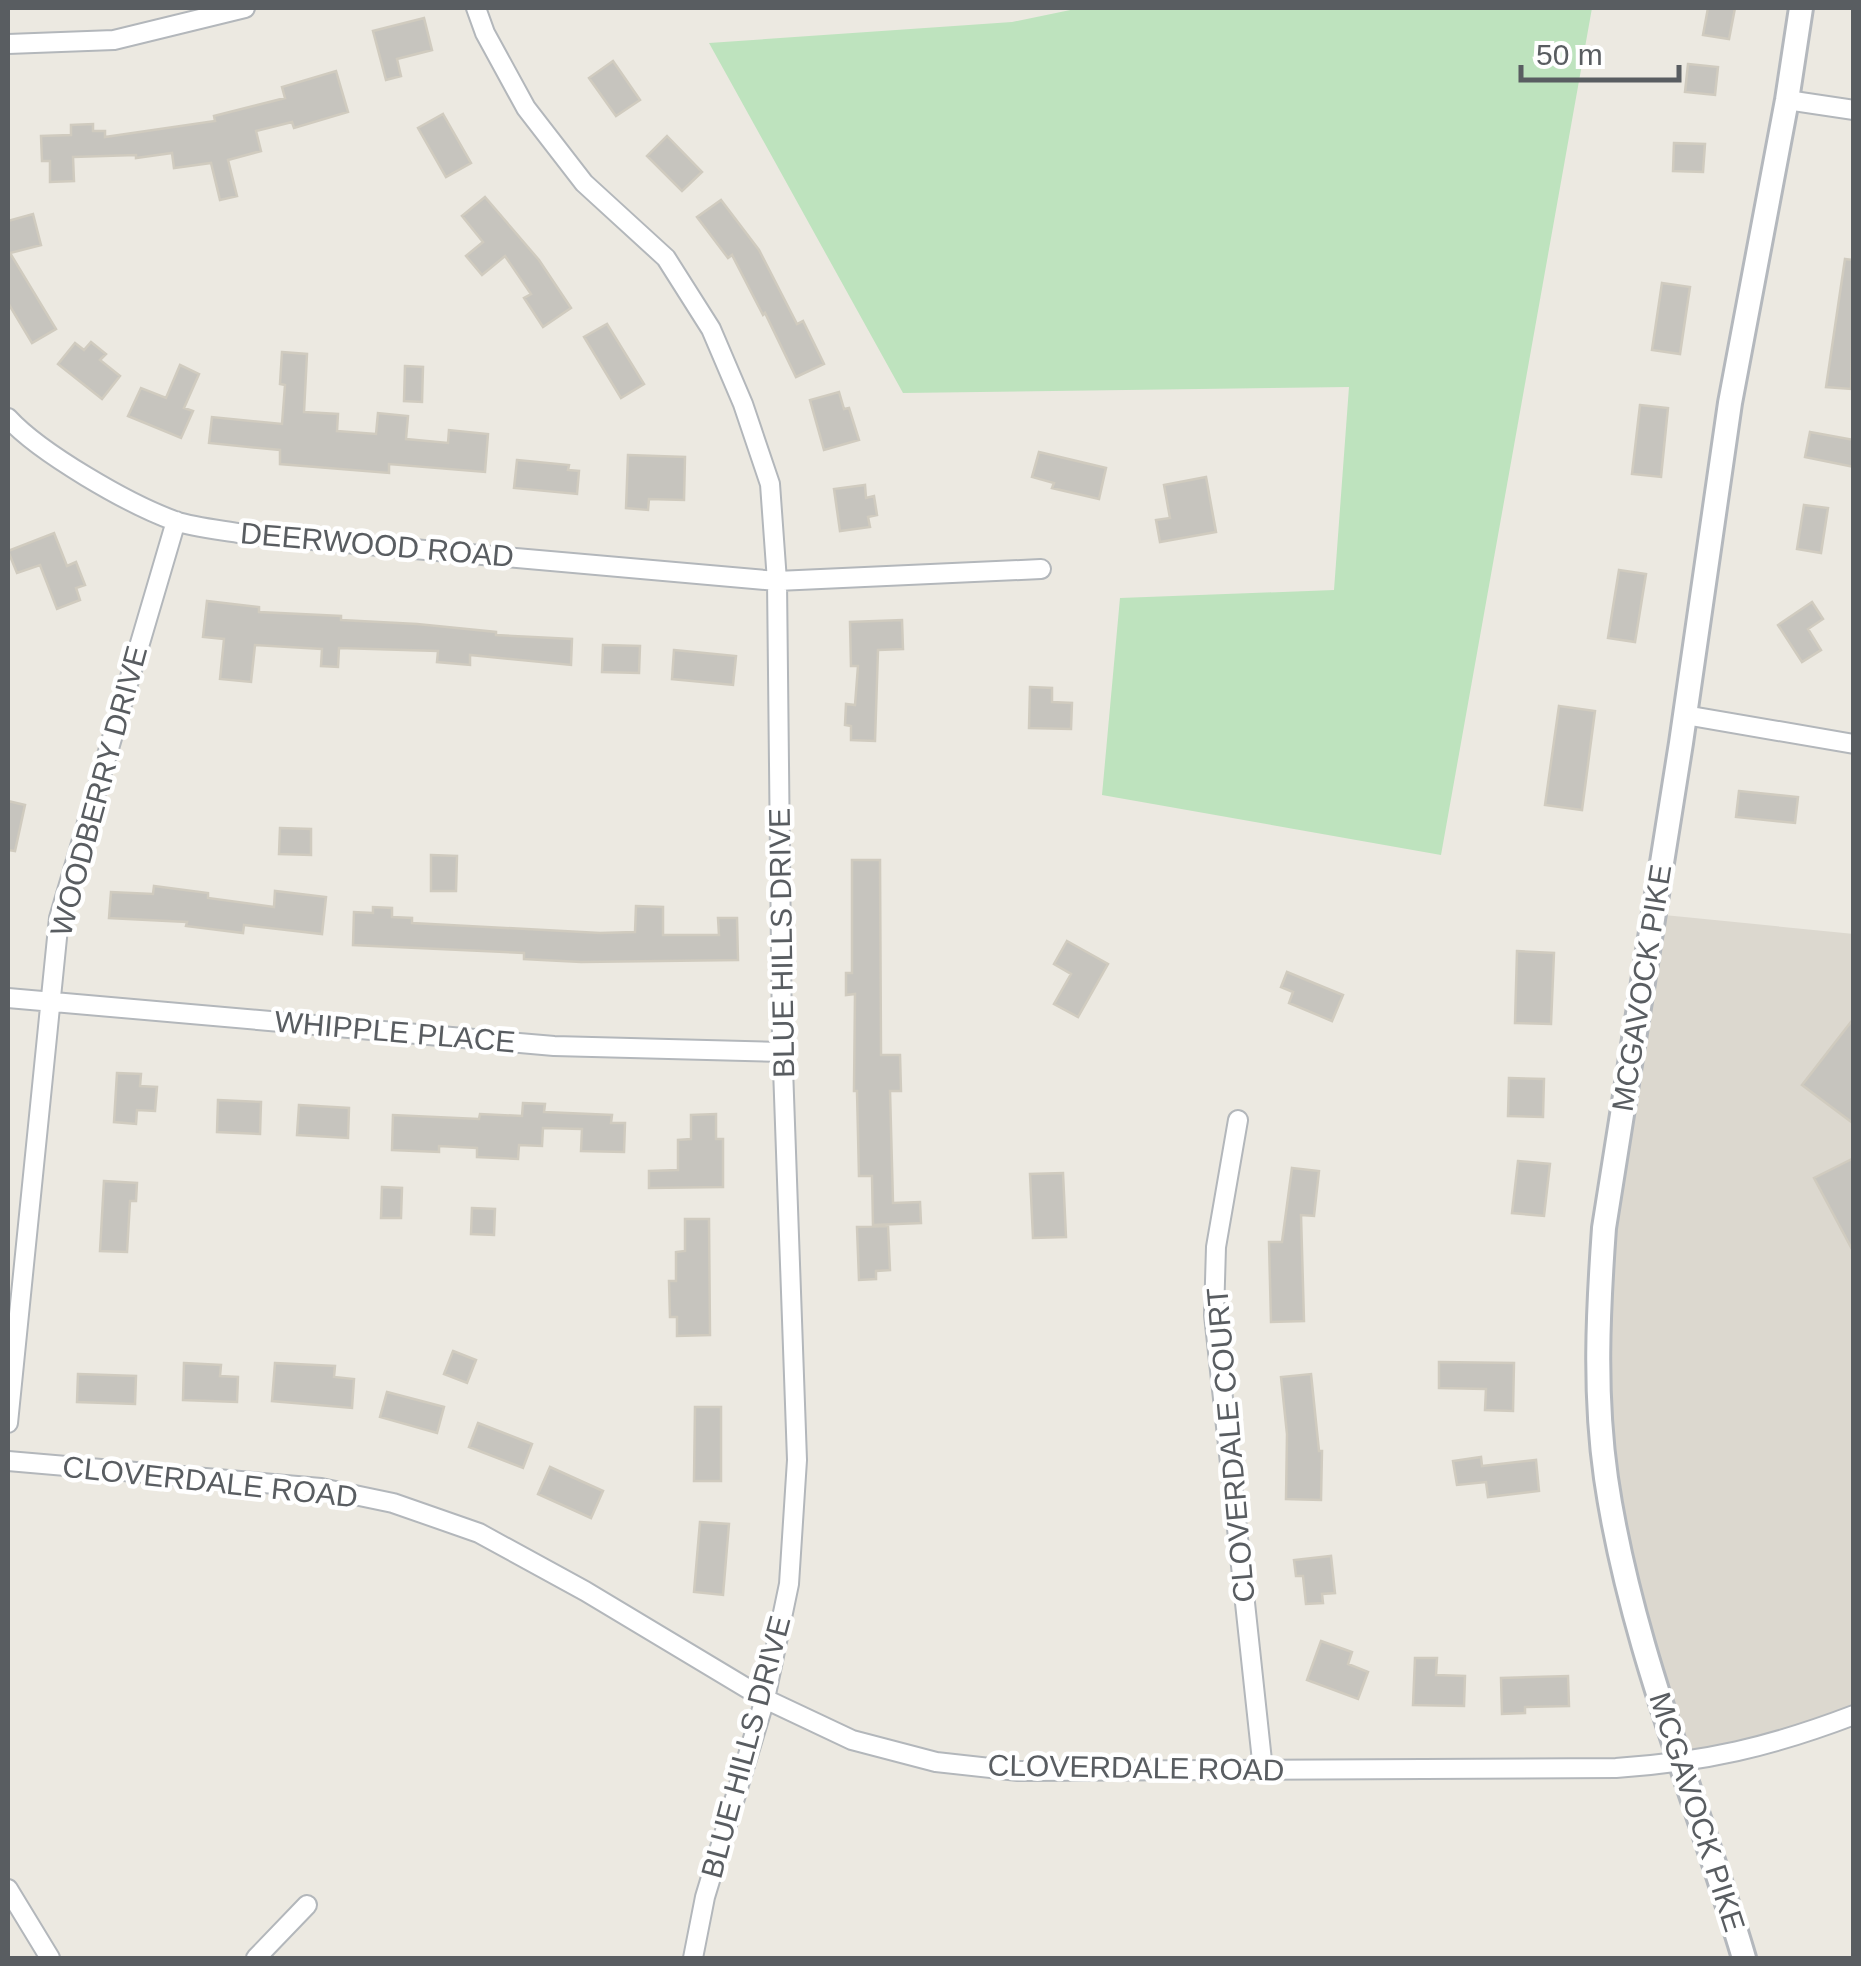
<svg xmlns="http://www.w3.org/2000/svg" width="1861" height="1966" font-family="Arial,sans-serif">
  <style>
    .education { fill: #dcd8cf }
    .green { fill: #bee3be }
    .building { fill: #c6c4be; stroke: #d0cbbf; stroke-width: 2.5 }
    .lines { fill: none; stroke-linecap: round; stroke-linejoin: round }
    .street-casing { stroke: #b3b7bb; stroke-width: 22 }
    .secondary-casing { stroke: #b4b8bd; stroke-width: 28 }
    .street { stroke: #fff; stroke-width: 18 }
    .secondary { stroke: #fff; stroke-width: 22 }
    .labels { text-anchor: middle; stroke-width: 9; stroke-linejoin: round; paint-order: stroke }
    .street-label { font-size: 30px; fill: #595d61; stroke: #fff }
  </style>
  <rect width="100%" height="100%" fill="#ece9e1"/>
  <path class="education" d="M1654 914 1854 934 1853 1715 1683 1764 1606 1480 1599 1300Z"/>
  <path class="green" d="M1080 8H1592L1441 855 1102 795 1120 598 1334 590 1349 387 903 393 709 43 1012 22Z"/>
  <path class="building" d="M1708 8H1735L1729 39 1703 35Z
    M424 18 432 50 397 59 401 76 386 80 373 31Z
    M613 61 640 100 616 116 589 78Z
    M1688 64 1718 67 1715 95 1685 92Z
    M336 71 348 112 294 128 292 122 256 131 261 151 228 160 237 196 220 200 211 163 174 168 172 153 136 158V155L73 157 74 181 50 182V161H42L41 136 71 135V125L93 124V131H105V137L215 121 214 116 285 98 282 87Z
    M443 114 471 163 446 177 418 128Z
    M667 136 702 172 682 191 647 156Z
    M1674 143 1705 144 1703 172 1673 171Z
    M485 197 539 260 571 308 543 327 524 298 531 294 505 256 482 275 466 256 483 242 462 216Z
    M721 200 759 250 797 324 803 321 824 364 796 377 765 313 763 315 732 255 728 258 697 217Z
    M33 214 41 245 10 253 56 329 32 343 8 303V221Z
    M1845 259 1854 260 1851 389 1826 387Z
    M1662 283 1690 287 1680 354 1652 350Z
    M607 324 644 384 621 398 584 337Z
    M91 342 106 354 100 360 120 376 102 399 58 364 75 343 84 350Z
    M282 352 307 354 304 412 338 414 337 431 376 434 378 413 408 416 406 439 448 443 449 430 488 434 485 472 389 464V473L280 464V450L209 443 212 417 282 424 285 385 280 384Z
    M180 365 199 374 184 408 193 411 181 438 128 416 141 388 166 398Z
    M405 366 423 367 422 402 404 401Z
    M839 392 844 409 849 408 859 440 824 450 810 400Z
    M1640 405 1668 408 1661 477 1632 474Z
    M1810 432 1854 440V467L1805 457Z
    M1039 452 1106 468 1099 499 1052 488 1054 483 1032 477Z
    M628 455 685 457 684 500 649 499 648 510 626 508Z
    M517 460 569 465 568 470 579 471 577 494 514 488Z
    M1206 477 1216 532 1160 542 1156 520 1170 518 1164 485Z
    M865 485 866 498 874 496 877 515 868 517 870 527 840 531 834 489Z
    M1804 505 1828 508 1821 553 1797 549Z
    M54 533 67 566 76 562 85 585 76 588 80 600 57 609 40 565 17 573 8 551Z
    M1619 570 1646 574 1635 642 1608 638Z
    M207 601 259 607V612L341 616V620L417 624 496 632V635L572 639 571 665 470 655V665L437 662 438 651 339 648 338 667 321 666 322 649 255 645 251 682 220 679 224 639 203 637Z
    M1812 602 1823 619 1808 629 1821 650 1802 662 1778 625Z
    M902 620 903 649 878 650 875 741 851 740V726L845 725 846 704 855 705 858 666H851L850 622Z
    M603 645 640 646 639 673 602 672Z
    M674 650 736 656 733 685 672 679Z
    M1030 687 1052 688V702L1072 703 1071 729 1029 728Z
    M1559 706 1595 711 1582 810 1545 805Z
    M1739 791 1798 797 1795 823 1736 817Z
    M8 801 25 805 15 851 8 850Z
    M280 828 311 829V855L279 854Z
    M431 855 457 856 456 891H431Z
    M852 860H880L881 1055H900L901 1091H890L893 1203 920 1202 921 1223 873 1225 872 1176H859L857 1091H854L855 994 846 995V973H852Z
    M154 886 208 893V898L274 907 275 891 326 897 322 934 244 925 243 933 186 926 187 922 109 918 111 892 153 894Z
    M636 906 663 907V935H719L718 918H737L738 960 581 962 524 959V953L353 945 354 912 373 913V907L392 908V917L412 918V923L600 933 635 932Z
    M1067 941 1108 964 1078 1017 1054 1004 1071 974 1054 964Z
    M1517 951 1554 953 1551 1024 1515 1023Z
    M1287 972 1343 995 1332 1021 1289 1003 1293 992 1281 987Z
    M1854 1018V1124L1802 1085Z
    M117 1073 141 1074 140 1086 157 1087 155 1111 137 1110 136 1124 114 1122Z
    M1509 1078 1544 1079 1543 1117 1508 1116Z
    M218 1100 261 1102 260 1134 217 1132Z
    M523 1103 545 1104 544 1112 612 1115 611 1123H625L624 1152 581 1151 582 1129 543 1128 542 1146 519 1145 518 1159 477 1157V1148L439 1146V1152L392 1150 393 1115 479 1119 480 1114 522 1116Z
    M299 1105 349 1108 348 1138 297 1135Z
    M716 1114V1139H723V1187L649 1188V1171L678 1170V1140L691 1139V1115Z
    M1854 1158V1253L1814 1178Z
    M1518 1161 1550 1164 1544 1216 1512 1213Z
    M1292 1168 1319 1171 1314 1216 1301 1215 1304 1321 1271 1322 1269 1242H1282Z
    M1063 1173 1066 1237 1033 1238 1030 1174Z
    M104 1181 137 1183 136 1201H130L127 1252 100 1251Z
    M382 1187 402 1188 401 1218H381Z
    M472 1208 495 1209 494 1235 471 1234Z
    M685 1219H709L710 1335 677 1336V1317H670L669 1281H676V1252L685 1251Z
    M888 1226 890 1270 876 1271V1279L859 1280 857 1227Z
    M453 1351 476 1360 467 1383 444 1374Z
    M1439 1362 1514 1363 1513 1411 1485 1410 1486 1389 1439 1388Z
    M184 1363 221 1365 220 1376 238 1377 237 1402 183 1400Z
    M275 1363 335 1366 334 1377 354 1379 352 1408 272 1401Z
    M78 1374 136 1376 135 1404 77 1402Z
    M1311 1374 1319 1451H1322L1321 1500 1286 1499 1287 1434 1281 1377Z
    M387 1392 444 1407 437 1433 380 1417Z
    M695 1407H721V1481H694Z
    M478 1423 532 1444 523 1468 469 1447Z
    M1481 1457 1482 1466 1536 1460 1539 1491 1488 1497 1486 1482 1457 1485 1453 1461Z
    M550 1467 603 1491 591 1518 538 1494Z
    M700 1522 729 1524 723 1595 694 1592Z
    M1331 1556 1335 1593 1322 1594 1323 1603 1306 1604 1303 1576H1296L1294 1560Z
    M1321 1641 1352 1652 1348 1664 1368 1672 1358 1699 1307 1680Z
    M1415 1658H1437L1436 1675 1465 1676 1464 1706 1413 1705Z
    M1568 1676 1569 1706 1525 1707V1713L1502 1714 1501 1678Z"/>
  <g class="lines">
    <g class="street-casing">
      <path id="street" d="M476 8 485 33 526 108 584 183 666 258 711 329 743 404 770 484 777 581 782 1040 797 1460 789 1584 765 1699 705 1897 693 1958
        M8 44 114 40 245 8
        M1787 100 1854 110
        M8 418C40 453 128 504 175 521 196 528 222 530 244 534L777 581 1041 569
        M1685 715 1854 744
        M8 998 554 1046 782 1052
        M1238 1120 1216 1247 1214 1315 1263 1770
        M8 1423 59 918 176 521
        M8 1461 321 1488 393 1503 479 1533 585 1591 765 1699 852 1740 936 1762 1018 1771 1616 1768C1705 1762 1770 1747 1854 1715
        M8 1889 50 1958
        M256 1958 307 1905"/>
    </g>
    <g class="secondary-casing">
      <path id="secondary" d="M1744 1958C1697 1799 1630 1643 1606 1478 1594 1394 1598 1312 1604 1228L1681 743 1730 403 1787 100 1801 8"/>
    </g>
    <use href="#street" class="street"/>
    <use href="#secondary" class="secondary"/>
  </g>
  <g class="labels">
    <g class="street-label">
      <text transform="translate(377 545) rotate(5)" y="10">DEERWOOD ROAD</text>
      <text transform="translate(99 791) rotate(-75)" y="10">WOODBERRY DRIVE</text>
      <text transform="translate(782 943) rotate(-91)" y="10">BLUE HILLS DRIVE</text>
      <text transform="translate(1642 988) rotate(-81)" y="10">MCGAVOCK PIKE</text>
      <text transform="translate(395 1032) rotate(5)" y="10">WHIPPLE PLACE</text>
      <text transform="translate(1231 1445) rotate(-95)" y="10">CLOVERDALE COURT</text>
      <text transform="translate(210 1482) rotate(6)" y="10">CLOVERDALE ROAD</text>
      <text transform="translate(746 1747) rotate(-75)" y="10">BLUE HILLS DRIVE</text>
      <text transform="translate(1136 1768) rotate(1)" y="10">CLOVERDALE ROAD</text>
      <text transform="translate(1697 1812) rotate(72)" y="10">MCGAVOCK PIKE</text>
    </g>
  </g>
  <rect width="1861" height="1966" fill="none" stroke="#595d61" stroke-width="20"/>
  <path d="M1521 65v15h158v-15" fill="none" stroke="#595d61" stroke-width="5"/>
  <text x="1536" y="65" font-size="30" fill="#595d61" stroke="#ffffff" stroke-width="8" paint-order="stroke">50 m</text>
</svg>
